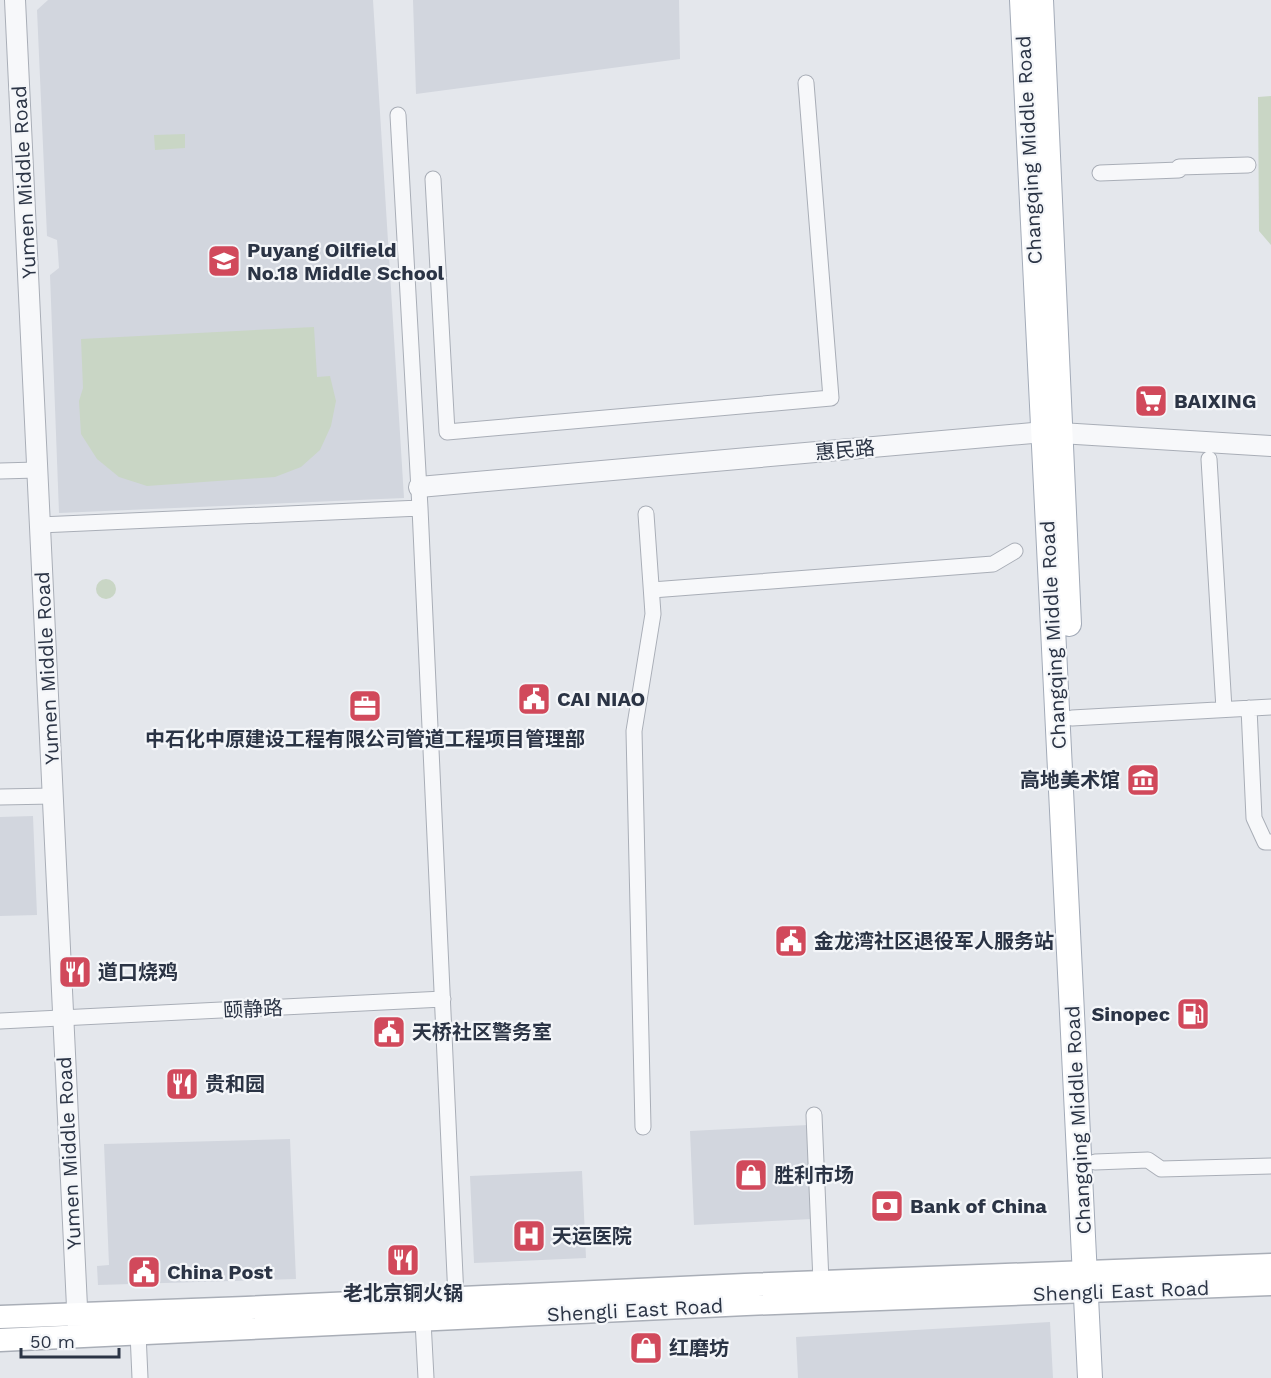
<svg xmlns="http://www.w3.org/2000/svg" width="1271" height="1378" font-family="'Work Sans','Noto Sans SC',sans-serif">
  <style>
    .built { fill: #d2d6de }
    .green { fill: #c9d6c5 }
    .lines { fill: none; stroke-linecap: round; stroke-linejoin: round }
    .minor-casing { stroke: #a9aeb7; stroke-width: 17 }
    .tertiary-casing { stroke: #a9aeb7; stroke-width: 22 }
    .secondary-casing { stroke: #a9aeb7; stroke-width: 25 }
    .primary-casing { stroke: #a3abb8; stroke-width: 26 }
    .minor { stroke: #f7f8fa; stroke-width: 15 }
    .tertiary { stroke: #f7f8fa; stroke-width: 20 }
    .secondary { stroke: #fff; stroke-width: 22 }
    .primary { stroke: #fff; stroke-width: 24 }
    .labels { text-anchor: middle; stroke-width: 4.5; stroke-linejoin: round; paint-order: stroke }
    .street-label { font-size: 20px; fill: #2b3445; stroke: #f4f6f9 }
    .poi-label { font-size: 20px; font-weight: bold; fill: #2b3445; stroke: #f4f6f9; text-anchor: start }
  </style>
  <rect width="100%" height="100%" fill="#e4e7ec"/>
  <path class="built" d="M48 0H373L404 498 59 513 50 275 59 268 58 253 57 240 47 236 37 10Z
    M413 0H679L680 59 416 94Z
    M33 816 37 915 0 916V817Z
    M808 1125 812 1219 694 1225 690 1131Z
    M290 1139 296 1279 98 1285 97 1266 109 1265 104 1144Z
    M582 1171 586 1258 474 1263 470 1176Z
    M1050 1322 1053 1378H798L796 1337Z"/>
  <path class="green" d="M1271 96V245L1259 231 1258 97Z
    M185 134V148L155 150 154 135Z
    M314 327 317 377 330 376 336 401 331 426 320 450 301 467 275 477 147 486 119 477 97 459 81 434 79 401 83 388 81 339Z
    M96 589a10 10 0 1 1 20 0a10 10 0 1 1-20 0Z"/>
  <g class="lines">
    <g class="minor-casing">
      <path id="minor" d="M398 115 420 508 456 1298
        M1179 167 1248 165
        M1100 173 1179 170
        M433 179 447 432 831 398 806 83
        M1209 459 1224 709
        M0 471 37 470
        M40 525 420 508
        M652 590 993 564 1015 551
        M1249 708 1254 818 1265 842H1271
        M1072 718 1271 707
        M0 797 53 796
        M0 1021 443 999
        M814 1115 821 1282
        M643 1127 634 731 653 614 646 514
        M1095 1162 1148 1160 1161 1169 1271 1166
        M423 1321 426 1378
        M138 1333 140 1378"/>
    </g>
    <g class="tertiary-casing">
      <path id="tertiary" d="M15 0 78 1328
        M419 487 1044 432 1271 446"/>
    </g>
    <g class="secondary-casing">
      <path id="secondary" d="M0 1317 246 1308 745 1285 1271 1265
        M0 1340 746 1304 1271 1284"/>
    </g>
    <g class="primary-casing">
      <path id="primary" d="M1022 0 1090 1378
        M1041 0 1069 624"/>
    </g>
    <use href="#minor" class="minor"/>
    <use href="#tertiary" class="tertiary"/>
    <use href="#secondary" class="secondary"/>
    <use href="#primary" class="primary"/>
  </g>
  <defs>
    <g id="school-square" transform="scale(1.725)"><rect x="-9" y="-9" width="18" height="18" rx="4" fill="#d1495b" stroke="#f4f6f9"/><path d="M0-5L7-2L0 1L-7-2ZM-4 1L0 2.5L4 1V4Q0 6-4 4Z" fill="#fff"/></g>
    <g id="supermarket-square" transform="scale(1.725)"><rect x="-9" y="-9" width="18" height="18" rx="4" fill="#d1495b" stroke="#f4f6f9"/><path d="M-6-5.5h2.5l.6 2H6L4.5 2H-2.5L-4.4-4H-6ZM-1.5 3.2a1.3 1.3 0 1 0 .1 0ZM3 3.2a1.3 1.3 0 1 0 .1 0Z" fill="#fff"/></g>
    <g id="civic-square" transform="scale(1.725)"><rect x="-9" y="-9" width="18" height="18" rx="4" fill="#d1495b" stroke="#f4f6f9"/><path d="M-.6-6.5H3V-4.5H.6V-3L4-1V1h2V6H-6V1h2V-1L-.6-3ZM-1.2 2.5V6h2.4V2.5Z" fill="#fff"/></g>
    <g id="office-square" transform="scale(1.725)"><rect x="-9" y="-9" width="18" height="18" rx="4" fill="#d1495b" stroke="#f4f6f9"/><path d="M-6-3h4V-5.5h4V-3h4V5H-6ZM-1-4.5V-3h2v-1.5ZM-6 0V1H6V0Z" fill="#fff"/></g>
    <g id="museum-square" transform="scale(1.725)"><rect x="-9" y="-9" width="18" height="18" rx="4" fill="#d1495b" stroke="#f4f6f9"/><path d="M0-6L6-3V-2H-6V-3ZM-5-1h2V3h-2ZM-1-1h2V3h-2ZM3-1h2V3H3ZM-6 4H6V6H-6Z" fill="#fff"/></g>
    <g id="restaurant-square" transform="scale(1.725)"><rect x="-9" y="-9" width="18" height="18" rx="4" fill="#d1495b" stroke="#f4f6f9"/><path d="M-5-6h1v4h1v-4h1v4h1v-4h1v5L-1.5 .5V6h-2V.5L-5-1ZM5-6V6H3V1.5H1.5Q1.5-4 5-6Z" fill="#fff"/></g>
    <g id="fuel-square" transform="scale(1.725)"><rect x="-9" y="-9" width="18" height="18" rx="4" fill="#d1495b" stroke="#f4f6f9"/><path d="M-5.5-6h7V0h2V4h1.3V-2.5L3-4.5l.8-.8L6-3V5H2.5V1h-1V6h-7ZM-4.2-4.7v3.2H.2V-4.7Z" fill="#fff"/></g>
    <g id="shop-square" transform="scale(1.725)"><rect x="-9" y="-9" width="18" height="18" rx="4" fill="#d1495b" stroke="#f4f6f9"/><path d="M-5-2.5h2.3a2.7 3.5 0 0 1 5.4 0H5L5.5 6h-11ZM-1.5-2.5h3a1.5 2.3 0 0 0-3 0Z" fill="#fff"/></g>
    <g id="bank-square" transform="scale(1.725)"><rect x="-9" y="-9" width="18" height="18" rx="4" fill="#d1495b" stroke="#f4f6f9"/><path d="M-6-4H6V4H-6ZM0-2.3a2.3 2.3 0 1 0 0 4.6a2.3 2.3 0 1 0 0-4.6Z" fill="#fff"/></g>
    <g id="hospital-square" transform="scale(1.725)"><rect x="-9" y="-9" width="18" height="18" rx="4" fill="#d1495b" stroke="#f4f6f9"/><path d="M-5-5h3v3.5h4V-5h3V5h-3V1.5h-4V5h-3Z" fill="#fff"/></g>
  </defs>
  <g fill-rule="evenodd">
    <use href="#school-square" x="224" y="261"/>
    <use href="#supermarket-square" x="1151" y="401"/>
    <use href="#civic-square" x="534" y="699"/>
    <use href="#office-square" x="365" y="706"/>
    <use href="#museum-square" x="1143" y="780"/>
    <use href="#civic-square" x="791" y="941"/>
    <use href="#restaurant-square" x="75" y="972"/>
    <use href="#fuel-square" x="1193" y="1014"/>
    <use href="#civic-square" x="389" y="1032"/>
    <use href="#restaurant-square" x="182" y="1084"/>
    <use href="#shop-square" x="751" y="1175"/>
    <use href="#bank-square" x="887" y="1206"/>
    <use href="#hospital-square" x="529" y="1236"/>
    <use href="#restaurant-square" x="403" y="1260"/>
    <use href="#civic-square" x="144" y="1272"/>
    <use href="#shop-square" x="646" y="1348"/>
  </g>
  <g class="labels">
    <g class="street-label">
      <text transform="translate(1029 150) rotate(-93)" y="7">Changqing Middle Road</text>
      <text transform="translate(24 182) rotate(-93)" y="7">Yumen Middle Road</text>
      <text transform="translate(845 450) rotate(-5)" y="7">惠民路</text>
      <text transform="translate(1053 635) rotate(-93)" y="7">Changqing Middle Road</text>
      <text transform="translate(47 668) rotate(-93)" y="7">Yumen Middle Road</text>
      <text transform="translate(253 1009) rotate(-3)" y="7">颐静路</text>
      <text transform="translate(1078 1120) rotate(-93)" y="7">Changqing Middle Road</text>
      <text transform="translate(69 1153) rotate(-93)" y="7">Yumen Middle Road</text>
      <text transform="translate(1121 1291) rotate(-2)" y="7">Shengli East Road</text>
      <text transform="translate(635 1310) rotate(-3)" y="7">Shengli East Road</text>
    </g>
    <g class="poi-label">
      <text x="247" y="257">Puyang Oilfield<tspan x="247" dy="23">No.18 Middle School</tspan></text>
      <text x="1174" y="408">BAIXING</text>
      <text x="557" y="706">CAI NIAO</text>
      <text x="365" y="746" text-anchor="middle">中石化中原建设工程有限公司管道工程项目管理部</text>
      <text x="1120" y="787" text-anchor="end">高地美术馆</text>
      <text x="814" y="948">金龙湾社区退役军人服务站</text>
      <text x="98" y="979">道口烧鸡</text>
      <text x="1170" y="1021" text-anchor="end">Sinopec</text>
      <text x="412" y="1039">天桥社区警务室</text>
      <text x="205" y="1091">贵和园</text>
      <text x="774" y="1182">胜利市场</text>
      <text x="910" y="1213">Bank of China</text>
      <text x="552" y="1243">天运医院</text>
      <text x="167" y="1279">China Post</text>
      <text x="403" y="1300" text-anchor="middle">老北京铜火锅</text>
      <text x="669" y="1355">红磨坊</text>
    </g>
  </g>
  <path d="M21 1348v9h98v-9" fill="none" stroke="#2b3445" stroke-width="3"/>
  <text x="30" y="1348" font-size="18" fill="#2b3445" stroke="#f4f6f9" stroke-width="4.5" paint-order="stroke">50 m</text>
</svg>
